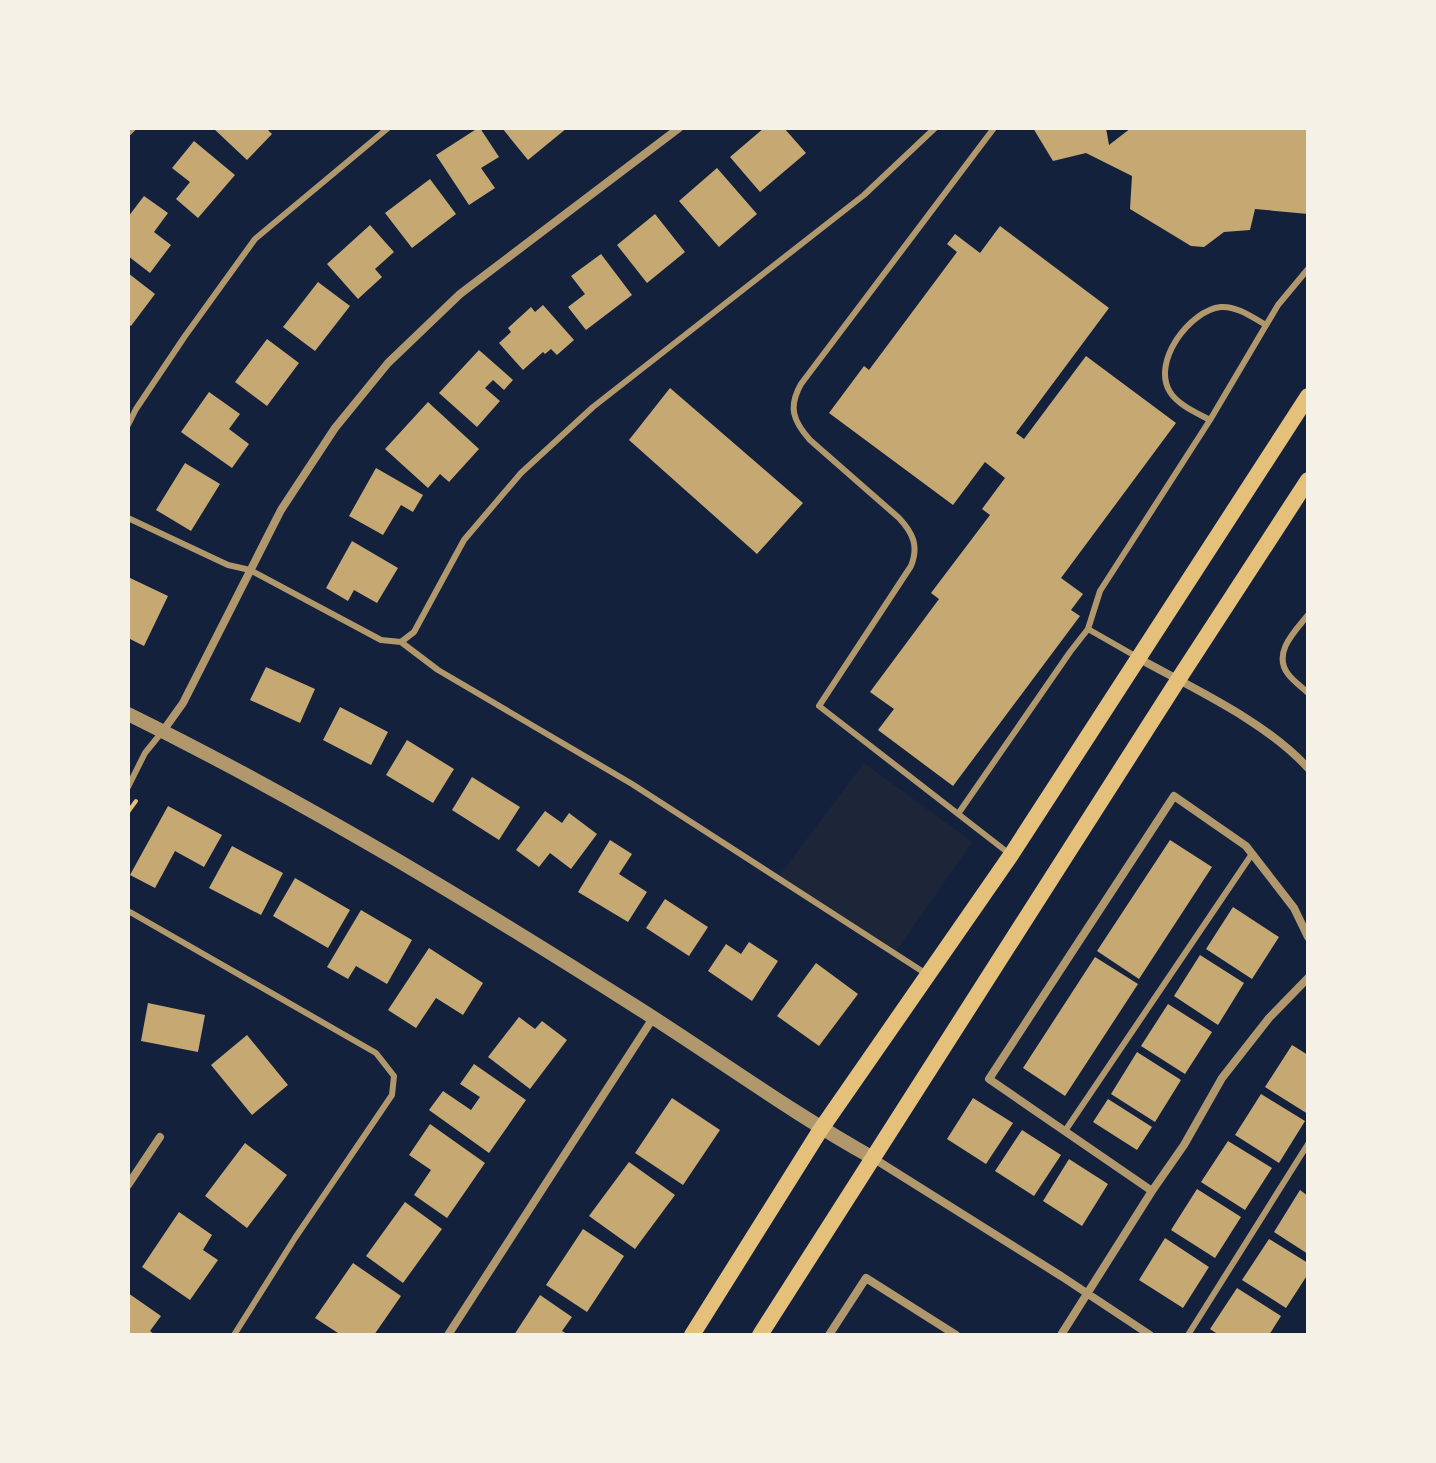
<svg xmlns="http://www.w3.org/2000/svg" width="1436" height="1463" font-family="Quicksand,sans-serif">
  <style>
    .green { fill: #1d2539 }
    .building { fill: #c6a872 }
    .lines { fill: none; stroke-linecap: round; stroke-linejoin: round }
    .path { stroke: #e5c07b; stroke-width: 4 }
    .service { stroke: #b1986c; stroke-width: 6 }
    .minor { stroke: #b1986c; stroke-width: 8 }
    .tertiary { stroke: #b1986c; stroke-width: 14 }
    .secondary { stroke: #e5c07b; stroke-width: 16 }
  </style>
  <rect width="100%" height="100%" fill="#14213d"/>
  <path class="green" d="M864 763 972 842 895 953 779 876Z"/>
  <path class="building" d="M213 128H266L272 134 247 160Z
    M478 128H480L499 157 481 168 495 188 469 205 436 155Z
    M502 128H567L528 160Z
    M764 128H784L806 153 760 192 730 157Z
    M1033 128H1106L1109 145 1131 128H1308V214L1255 209 1250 230 1224 232 1204 247 1191 246 1130 209 1132 176 1086 153 1053 161Z
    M194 141 235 175 198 218 176 199 190 182 172 168Z
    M717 168 757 214 719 247 679 201Z
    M430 179 456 214 412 248 385 213Z
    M144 196 168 213 154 232 171 245 150 273 128 256V217Z
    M655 214 685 252 647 283 617 245Z
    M370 225 394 252 375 269 382 277 358 299 327 264Z
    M1000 226 1109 308 1016 433 1024 439 1086 356 1176 423 1061 578 1083 594 1071 610 1080 616 953 786 878 730 894 709 870 692 939 599 931 593 990 515 982 509 1005 478 985 462 953 505 829 413 864 366 869 370 957 252 947 244 955 234 980 253Z
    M601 254 632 295 586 330 568 307 585 294 571 276Z
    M128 273 155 294 131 326 128 324Z
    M318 282 350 306 315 351 283 327Z
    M543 305 574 340 557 355 551 349 545 354 543 352 523 370 499 343 511 332 508 328 531 307 535 312Z
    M267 339 299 363 267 406 235 382Z
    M479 350 513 380 504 390 493 380 485 388 500 401 477 427 439 393Z
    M670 388 803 503 757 554 629 440Z
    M209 392 240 414 229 429 249 444 232 468 181 432Z
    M428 402 479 449 449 482 440 474 428 488 385 449Z
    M185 463 220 484 191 531 156 510Z
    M376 468 423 495 413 512 401 505 383 535 349 516Z
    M352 541 398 568 377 603 354 590 348 601 326 588Z
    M128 577 168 596 144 646 128 638Z
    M266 667 315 689 300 723 250 700Z
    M340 707 388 732 371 765 323 740Z
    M407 740 454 769 433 803 386 775Z
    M472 777 520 807 499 840 452 810Z
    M168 806 222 835 204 867 175 851 155 888 130 875Z
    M545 811 562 823 569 813 597 834 571 869 550 853 539 867 516 850Z
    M610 840 632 854 619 874 647 892 628 922 578 892Z
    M1170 840 1212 867 1139 979 1097 951Z
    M232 846 283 873 261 915 209 888Z
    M295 878 350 910 328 948 273 916Z
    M665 899 708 927 689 956 646 928Z
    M1233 907 1279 937 1252 979 1206 949Z
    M361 910 412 940 387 984 356 966 348 979 327 967Z
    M749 942 778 961 752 1001 708 971 726 944 741 954Z
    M429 948 483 983 463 1015 436 998 416 1028 388 1010Z
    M1200 955 1244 983 1218 1025 1174 996Z
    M1095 957 1138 984 1065 1096 1023 1068Z
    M816 963 858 994 819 1046 777 1016Z
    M148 1003 205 1015 198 1052 141 1041Z
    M1168 1004 1212 1032 1185 1074 1141 1046Z
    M519 1017 535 1029 542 1021 567 1040 530 1089 488 1057Z
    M247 1035 288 1085 252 1115 211 1065Z
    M1292 1045 1308 1055V1114L1265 1087Z
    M1137 1052 1181 1080 1155 1122 1111 1094Z
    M474 1064 526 1100 489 1153 429 1110 443 1091 471 1110 480 1097 460 1084Z
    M1261 1094 1305 1121 1279 1163 1235 1135Z
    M672 1098 720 1130 683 1185 635 1153Z
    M973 1098 1013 1123 986 1164 947 1139Z
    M1108 1099 1152 1127 1137 1150 1093 1122Z
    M430 1124 485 1163 447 1218 414 1195 431 1170 409 1155Z
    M1022 1130 1061 1155 1034 1196 995 1171Z
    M1228 1141 1272 1168 1245 1210 1201 1182Z
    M245 1143 287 1175 247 1228 205 1196Z
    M1069 1159 1108 1184 1082 1226 1043 1201Z
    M629 1162 675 1195 635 1249 589 1216Z
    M1197 1189 1241 1217 1215 1258 1171 1230Z
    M1300 1190 1308 1196V1254L1274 1232Z
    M405 1202 442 1229 403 1283 366 1256Z
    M179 1212 212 1235 203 1250 218 1260 190 1300 142 1267Z
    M583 1229 624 1256 587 1312 546 1285Z
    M1165 1238 1209 1267 1183 1308 1139 1280Z
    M1269 1239 1308 1263V1274L1286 1308 1242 1280Z
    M353 1263 401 1296 374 1335H341L315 1318Z
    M1237 1288 1281 1316 1269 1335H1219L1210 1329Z
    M128 1293 161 1316 150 1331 155 1335H128Z
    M540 1295 572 1317 562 1331 569 1335H514Z"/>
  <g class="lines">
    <path class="path" d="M128 812 136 801"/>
    <path class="service" d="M994 128 801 384C788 407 793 421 810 440L899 518C913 533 919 546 911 566L819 706 1011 855
      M1210 420C1197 413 1178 405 1170 392 1151 362 1190 310 1221 307 1237 306 1252 317 1266 325
      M128 425 136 409 185 336 255 239 388 128
      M128 518 228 565 250 570 381 640 401 642 414 632 464 540 521 473 593 407 864 195 935 128
      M1308 615C1295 631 1272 653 1288 674 1293 681 1302 687 1308 693
      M1088 629 1137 657
      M401 642 438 670 632 784 928 975
      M128 787 145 753 162 732
      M958 814 1070 652 1088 629 1100 591 1210 420 1278 305 1308 269
      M128 913 130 912 376 1053 394 1076 392 1095 295 1238 234 1335
      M1065 1131 1252 854
      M1188 1335 1308 1144"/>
    <path class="minor" d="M128 132 132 128
      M1138 658C1194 689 1265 721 1308 768
      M163 731 183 703 281 510 335 428 388 363 460 294 679 128
      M873 1158 1061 1276 1150 1335
      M128 1185 160 1137
      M1152 1191 989 1079 1174 796 1246 846 1294 908 1308 937
      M448 1335 653 1018
      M829 1335 866 1278 956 1335
      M1061 1335 1152 1191 1184 1145 1222 1078 1269 1018 1308 978"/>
    <path class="tertiary" d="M128 714C305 801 472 903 638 1008 717 1058 792 1113 873 1158"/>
    <path class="secondary" d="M692 1335 821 1129 1011 855 1308 396
      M760 1335 1178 680 1308 480"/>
  </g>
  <rect width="1436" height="1463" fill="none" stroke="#f6f1e7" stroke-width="260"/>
</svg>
